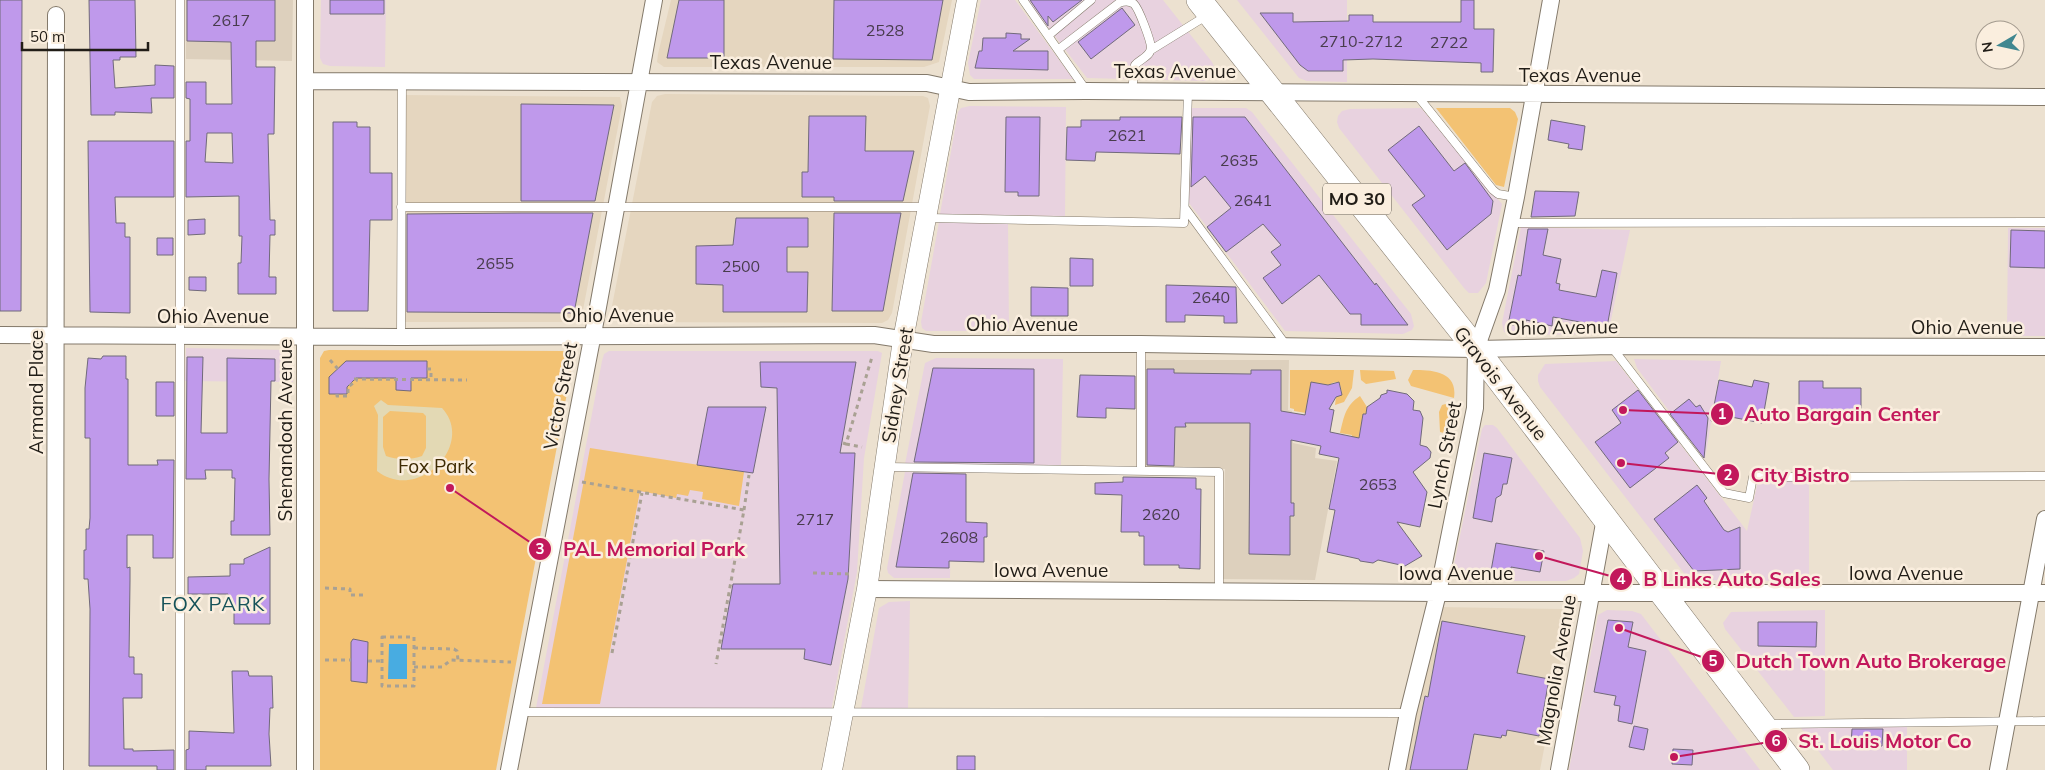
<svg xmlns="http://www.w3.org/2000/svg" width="2045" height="770" font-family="Mulish,sans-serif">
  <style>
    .commercial { fill: #e8d2df }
    .built { fill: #e5d6bf }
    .education { fill: #ddd0bd }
    .green { fill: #f3c273 }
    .sand { fill: #e3d9b4; fill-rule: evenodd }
    .water { fill: #48ace1 }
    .building { fill: #bf99eb; stroke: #716a7a; fill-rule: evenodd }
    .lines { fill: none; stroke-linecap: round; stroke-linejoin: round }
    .service-casing { stroke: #83796a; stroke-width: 9 }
    .minor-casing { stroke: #83796a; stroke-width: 18 }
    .tertiary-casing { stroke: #83796a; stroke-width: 21 }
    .primary-casing { stroke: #83796a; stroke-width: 26 }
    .path { stroke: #a9a193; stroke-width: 3; stroke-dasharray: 4 4; stroke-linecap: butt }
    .service { stroke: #fff; stroke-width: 8 }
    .minor { stroke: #fff; stroke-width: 16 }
    .tertiary { stroke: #fff; stroke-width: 20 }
    .primary { stroke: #fff; stroke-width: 25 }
    .labels { text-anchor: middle; stroke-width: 5; stroke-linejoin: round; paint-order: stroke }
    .number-label { font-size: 16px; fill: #483c4c }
    .shield { fill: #faeede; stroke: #625c53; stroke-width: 1 }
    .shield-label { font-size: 18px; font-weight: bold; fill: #211d17 }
    .street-label { font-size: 19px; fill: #211d17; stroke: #faeede }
    .park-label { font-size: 19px; fill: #3e2a03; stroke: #faeede }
    .neighbourhood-label { font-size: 20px; letter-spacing: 1px; fill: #165259; stroke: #faeede }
    .leader { fill: none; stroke: #c2185b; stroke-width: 2 }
    .callout-dot { fill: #c2185b; stroke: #faeede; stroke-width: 2 }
    .mark-label { font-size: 15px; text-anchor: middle; font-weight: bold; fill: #fff }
    .callout-label { font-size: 20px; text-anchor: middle; font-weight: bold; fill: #c2185b; stroke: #faeede; stroke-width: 5; stroke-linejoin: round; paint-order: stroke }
  </style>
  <rect width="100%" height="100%" fill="#ece1d0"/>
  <path class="commercial" d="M321 0H386L385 67 330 66 323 64 320 58Z
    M981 0H1015L1073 79H974L970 75 968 63Z
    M1027 0H1163L1212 62 1215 69V74L1205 81 1087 78Z
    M1237 0H1347V82L1307 81 1299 78Z
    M970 106 1066 107 1065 216 940 214 958 112 961 108Z
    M1191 108H1246L1252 112 1411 314 1414 326 1412 330 1403 334 1285 331 1189 203Z
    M1421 108 1502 204 1486 283 1478 293H1469L1464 288 1339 128 1337 122 1338 116 1342 111 1350 109Z
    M939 222 1008 224 1009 331H926L922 328 921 322Z
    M1521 227 1630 230 1608 334 1511 335 1504 332 1502 323Z
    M2008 228H2045V336H2007Z
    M186 348 286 350 292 359 293 382 185 381Z
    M609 351H878L882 353 864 458 857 572 831 711 536 708 602 361 604 354Z
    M936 358 1063 359 1061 465 905 464 925 363Z
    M1634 359 1721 361 1705 459 1637 368Z
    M1616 361 1747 531 1758 481H1809V581L1697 580 1684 573 1540 387 1538 381V375L1545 364Z
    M1485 425H1493L1497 428 1580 538 1583 551 1579 574 1574 578 1566 581H1461L1455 578 1453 570 1482 429Z
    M905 472 952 473 950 578H894L888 573 887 568Z
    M910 601 908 708H861L879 608 889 602Z
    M1607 610 1632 611 1641 614 1760 770H1569L1598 615Z
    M1825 610V716L1794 717 1725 629 1723 623 1731 612Z
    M1907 727V770H1833L1801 728Z"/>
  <path class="built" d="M671 0H952L939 62 924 67H664L657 62 658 54Z
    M665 94 923 96 928 98 930 106 892 313 888 320 882 323 619 322 613 319 611 311 652 102 657 96Z
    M405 95 620 97 622 106 582 315 578 320 574 322H405Z
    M1439 607 1562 609 1567 613 1569 618 1540 770H1405Z"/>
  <path class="education" d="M186 0H293L292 61 186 59Z
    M1145 360H1289L1288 410 1292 411 1293 443 1316 448 1315 458 1337 461 1315 580 1223 579 1225 469H1144Z"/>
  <path class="green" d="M1436 108H1510L1515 112 1518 119 1504 187 1496 185Z
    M329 350 564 351 572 353 574 356 496 770H320V358L324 351Z
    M1290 370H1354L1352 388 1344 402 1335 405 1336 397 1342 393 1340 385 1337 382 1332 383 1306 413 1294 411V409L1290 408Z
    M1360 370 1394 371 1396 379 1366 384 1361 380Z
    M1413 370C1432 370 1458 371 1454 398L1411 386 1408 380Z
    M1360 396 1367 407 1366 414H1363L1354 465 1347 462 1352 435 1340 433C1344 417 1345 406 1360 396Z
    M1449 403 1453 404 1448 434 1440 432 1439 412 1442 405Z
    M590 448 744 472 739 506 702 499 703 492 690 490 688 496 677 494 676 498 640 491 600 704H542Z"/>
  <path class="sand" d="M381 400 388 405 442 408C476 445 418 503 377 471L378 415 374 406ZM390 411 423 413 426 416V448L422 456C412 460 396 460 386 456L383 447V417Z"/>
  <path class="water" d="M389 644H407V679H388Z"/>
  <path class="building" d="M0 0H22L21 311H0Z
    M89 0H135L136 57H120V60H113L115 88 155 85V65L174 66V98H151L152 113 115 112V115H91Z
    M187 0H275V41H256V67H275L274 134H268L270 220H275V235H270L269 277H276V294H238V263H241L242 236H239V196L186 197V141H190V99L186 98V82H206V104H232L231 42 187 41ZM207 133H232L233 163 205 162Z
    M330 0H384V14H330Z
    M679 0H724V58H667Z
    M834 0H943L932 60 833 59Z
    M1030 0H1082L1053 22 1048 16V26Z
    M1461 0H1474V29H1494L1493 72H1481V63L1373 59 1343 60V71H1308L1300 65 1260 13H1293V22L1349 21V15H1373V22H1461Z
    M1122 8 1135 25 1091 59 1078 42Z
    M1006 33 1021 34V39H1030L1013 51H1048V70L975 68 979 51H982L983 38H1006Z
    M521 104 614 105 595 201H521Z
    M809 116H866L865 151H914L903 201H834V197H802V172H808Z
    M1006 117H1040L1039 196H1018V192H1005Z
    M1120 117H1182L1180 154 1096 152 1095 161 1066 160 1067 127H1081V120H1120Z
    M1193 117H1245L1375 285 1376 283 1408 325H1361V314H1350L1319 275 1282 304 1263 278 1281 265 1271 252 1281 245 1263 224 1226 252 1207 227 1231 208 1205 176 1191 187Z
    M1551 120 1585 126 1582 150 1568 148 1569 144 1548 140Z
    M333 122H357V127H370V173H392V220H370L368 311H333Z
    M1419 126 1454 171 1465 163 1493 201 1491 214 1447 250 1412 205 1425 196 1388 150Z
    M88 141H174V197H115L116 223H125V237H130V313L90 312Z
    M1535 191 1579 192 1575 216 1531 217Z
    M521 213H593L574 313 407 312V214Z
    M834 213H901L883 311H832Z
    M736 218H808V247H787V272H808L807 312H723V285L696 284V246L733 245Z
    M205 219V234L188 235V220Z
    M1528 229H1548L1543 255 1561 259 1556 283 1560 284 1559 290 1596 297 1602 270 1617 273 1607 327 1553 317 1552 326 1526 320 1525 325H1508L1518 275 1521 276Z
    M2011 230 2045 231V268L2010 267Z
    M157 238H173V255H157Z
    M1070 258 1093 259V286H1070Z
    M189 277H206V291L189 290Z
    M1166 285 1236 287 1237 323H1224V316L1185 315V322H1166Z
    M1031 287 1068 288V316H1031Z
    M103 356H126V379H128V465H158L157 460H174L173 558H153V535H127V568L130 567V581L129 657H134V674H142V698H123L124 749H133V751L174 750V770H157V766H89L90 609 88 579H84V550H86V529H89L90 518V438H85V388L88 358 101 359Z
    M187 357H203L201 433H227V358L275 359V381H271L269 479 270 535H231V521H234L235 478H232V470H205L206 479H186Z
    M346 361H427V378H411V391L396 390V378H356L347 387V394H329V377Z
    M760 362H856L840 453H855L848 579 831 665 804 659 805 649H721L733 584H780L777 388 761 387Z
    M933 368 1034 369V463L914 462Z
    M1147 369H1174V373L1251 374V370H1281V411L1305 415 1311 382 1328 385 1339 382 1342 395 1336 397 1329 409 1334 410 1330 432 1359 438 1363 414H1366L1367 407 1380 398 1381 395 1387 393V390L1407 394 1414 401 1413 410 1420 411 1423 418 1420 445 1427 447 1431 452 1430 458 1413 472 1427 492 1420 527 1397 522 1422 556 1405 566 1378 560 1373 563 1360 561 1359 559 1327 552 1335 510 1329 509 1339 458 1319 454 1321 446 1291 440V503H1294V516H1290V555L1249 554 1250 423H1185L1186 427H1175L1174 466 1147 465Z
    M1080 375 1135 376V409L1106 408V418L1077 417Z
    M1719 380 1752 387 1754 380 1769 383 1762 423 1726 416 1724 423 1711 421Z
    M1799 381H1823V388H1861V413H1823V420H1799Z
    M156 382H174V416H156Z
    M1638 390 1678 442 1665 453 1669 458 1630 488 1595 442 1621 423 1612 410Z
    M1689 399 1696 407 1700 405 1708 418 1704 458 1670 414Z
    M708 407H766L753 473 697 465Z
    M1484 453 1512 458 1507 484H1503L1501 495 1496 498 1492 522 1473 518Z
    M913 473 966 474V522L987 523V537H984V562L949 561V568L896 567Z
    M1123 477 1196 478V489H1201L1200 569 1179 568V565H1144V536H1139V532H1121L1122 495 1095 494V483L1123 482Z
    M1697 485 1707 498 1704 501 1724 530 1728 532 1740 527V569L1694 571 1654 519Z
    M1496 543 1544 551 1540 572 1511 567V571H1491Z
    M270 547V624H234V608H228V594H188V577L230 576V564H244V559Z
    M1608 620 1633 622 1628 647 1646 651 1632 724 1618 721 1620 706 1614 705 1616 696 1594 692Z
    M1442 621 1525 636 1517 673 1549 679 1539 736 1507 730 1506 736 1502 735 1501 738 1474 734 1467 770H1410L1425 696 1428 697Z
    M1758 622H1817L1816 647 1758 646Z
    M353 639 368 642 367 683 351 681V642Z
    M232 671H248L249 676H272L273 708H270L269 734 271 766H206V770H186V750L189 749V731L234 733Z
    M1634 726 1648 729 1644 750 1629 747Z
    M1852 729H1883L1882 746 1851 745Z
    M1673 749 1693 750 1692 765 1672 764Z
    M957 756H975V770H957Z"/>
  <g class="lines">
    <g class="service-casing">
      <path id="service" d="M1023 0 1086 90
        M1049 35 1091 0
        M1059 49 1119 3C1124 1 1129 0 1134 4 1139 9 1151 41 1151 48 1150 57 1140 59 1135 65L1132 91
        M1151 50 1206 16
        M1416 94 1493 190 1498 194 1516 197
        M401 207H926
        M1185 208 1286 345
        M928 218 1184 223 1188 91
        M1511 223 2045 222
        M401 337 402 82
        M1611 346 1724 493 1749 498 1753 477 2045 476
        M886 467 1219 472V591
        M1141 471V344
        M520 712 1408 713
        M1767 724 2045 721
        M180 770V0"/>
    </g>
    <g class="minor-casing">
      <path id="minor" d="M305 81 927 83 969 92 1086 91 2045 97
        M0 335 401 337 874 335 933 344H1141L1476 349 1611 346 2045 347
        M867 589 1438 593H2045
        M55 770 56 15
        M305 770V0
        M509 770 596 318 654 0
        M1397 770 1408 713 1438 593 1475 408 1476 349 1497 290 1516 197 1551 0
        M1559 770 1605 518
        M1998 770 2045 519"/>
    </g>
    <g class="tertiary-casing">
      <path id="tertiary" d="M832 770 867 589 903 340 967 0"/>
    </g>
    <g class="primary-casing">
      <path id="primary" d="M1199 0 1476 349 1797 770"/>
    </g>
    <path class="path" d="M330 360 338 369
      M427 369H431V379
      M354 379 467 380
      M337 394V396H348V387L357 380
      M843 443 846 444 872 357
      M846 444 862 447
      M582 482 744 510 716 664
      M744 510 749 475
      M813 573 851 574
      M325 588 350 589V595H363
      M382 637H414V686H382Z
      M414 648 454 649 457 651 458 660
      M612 653 642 493
      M325 660H351
      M368 661H382
      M414 667H442L451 660 511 662"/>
    <use href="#service" class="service"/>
    <use href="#minor" class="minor"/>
    <use href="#tertiary" class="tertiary"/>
    <use href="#primary" class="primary"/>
  </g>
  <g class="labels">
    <g class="number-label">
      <text x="231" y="26">2617</text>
      <text x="885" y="36">2528</text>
      <text x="1361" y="47">2710-2712</text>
      <text x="1449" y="48">2722</text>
      <text x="1127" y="141">2621</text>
      <text x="1239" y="166">2635</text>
      <text x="1253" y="206">2641</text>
      <text x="495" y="269">2655</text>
      <text x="741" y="272">2500</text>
      <text x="1211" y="303">2640</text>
      <text x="1378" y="490">2653</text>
      <text x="1161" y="520">2620</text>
      <text x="815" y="525">2717</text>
      <text x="959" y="543">2608</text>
    </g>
    <rect class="shield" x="1323" y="183.5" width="68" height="31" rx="4"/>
    <g class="shield-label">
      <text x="1357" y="205">MO 30</text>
    </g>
    <g class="street-label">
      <text x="771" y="69">Texas Avenue</text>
      <text x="1175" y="78">Texas Avenue</text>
      <text x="1580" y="82">Texas Avenue</text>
      <text x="618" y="322">Ohio Avenue</text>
      <text x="213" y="323">Ohio Avenue</text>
      <text x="1022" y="331">Ohio Avenue</text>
      <text transform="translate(1562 327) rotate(-1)" y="7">Ohio Avenue</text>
      <text x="1967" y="334">Ohio Avenue</text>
      <text transform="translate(1501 383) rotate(52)" y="7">Gravois Avenue</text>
      <text transform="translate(897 385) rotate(-81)" y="7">Sidney Street</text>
      <text transform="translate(36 392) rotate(-90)" y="7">Armand Place</text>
      <text transform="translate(560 396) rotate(-79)" y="7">Victor Street</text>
      <text transform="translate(285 430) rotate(-90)" y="7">Shenandoah Avenue</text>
      <text transform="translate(1444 455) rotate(-79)" y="7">Lynch Street</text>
      <text x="1051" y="577">Iowa Avenue</text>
      <text x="1456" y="580">Iowa Avenue</text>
      <text x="1906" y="580">Iowa Avenue</text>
      <text transform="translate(1556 670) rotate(-80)" y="7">Magnolia Avenue</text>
    </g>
    <g class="park-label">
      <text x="436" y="473">Fox Park</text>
    </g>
    <g class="neighbourhood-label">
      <text x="213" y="611">FOX PARK</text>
    </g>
  </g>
  <path class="leader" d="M1623 410L1722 414M1621 463L1728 475M450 488L540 549M1539 556L1621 579M1619 628L1713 661M1674 757L1776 741"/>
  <g class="callout-dot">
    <circle cx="1623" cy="410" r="5"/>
    <circle cx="1621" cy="463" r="5"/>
    <circle cx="450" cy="488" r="5"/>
    <circle cx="1539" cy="556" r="5"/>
    <circle cx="1619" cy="628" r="5"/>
    <circle cx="1674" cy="757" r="5"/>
    <circle cx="1722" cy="414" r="12"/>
    <circle cx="1728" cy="475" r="12"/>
    <circle cx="540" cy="549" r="12"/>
    <circle cx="1621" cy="579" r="12"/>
    <circle cx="1713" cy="661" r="12"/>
    <circle cx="1776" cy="741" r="12"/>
  </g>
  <g class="mark-label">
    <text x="1722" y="419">1</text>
    <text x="1728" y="480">2</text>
    <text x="540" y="554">3</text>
    <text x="1621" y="584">4</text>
    <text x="1713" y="666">5</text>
    <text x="1776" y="746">6</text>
  </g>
  <g class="callout-label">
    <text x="1842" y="421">Auto Bargain Center</text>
    <text x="1800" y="482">City Bistro</text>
    <text x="654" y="556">PAL Memorial Park</text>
    <text x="1732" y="586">B Links Auto Sales</text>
    <text x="1871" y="668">Dutch Town Auto Brokerage</text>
    <text x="1885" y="748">St. Louis Motor Co</text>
  </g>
  <g transform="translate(2000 45) rotate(261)"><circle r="24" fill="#faeede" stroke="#a39a8e"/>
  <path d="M0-4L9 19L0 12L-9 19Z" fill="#408790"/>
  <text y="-8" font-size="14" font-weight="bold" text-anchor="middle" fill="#211d17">N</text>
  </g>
  <path d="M22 42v8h126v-8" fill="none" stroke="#211d17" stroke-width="2.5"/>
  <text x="30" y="42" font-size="15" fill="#211d17" stroke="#faeede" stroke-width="4" paint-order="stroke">50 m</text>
</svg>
